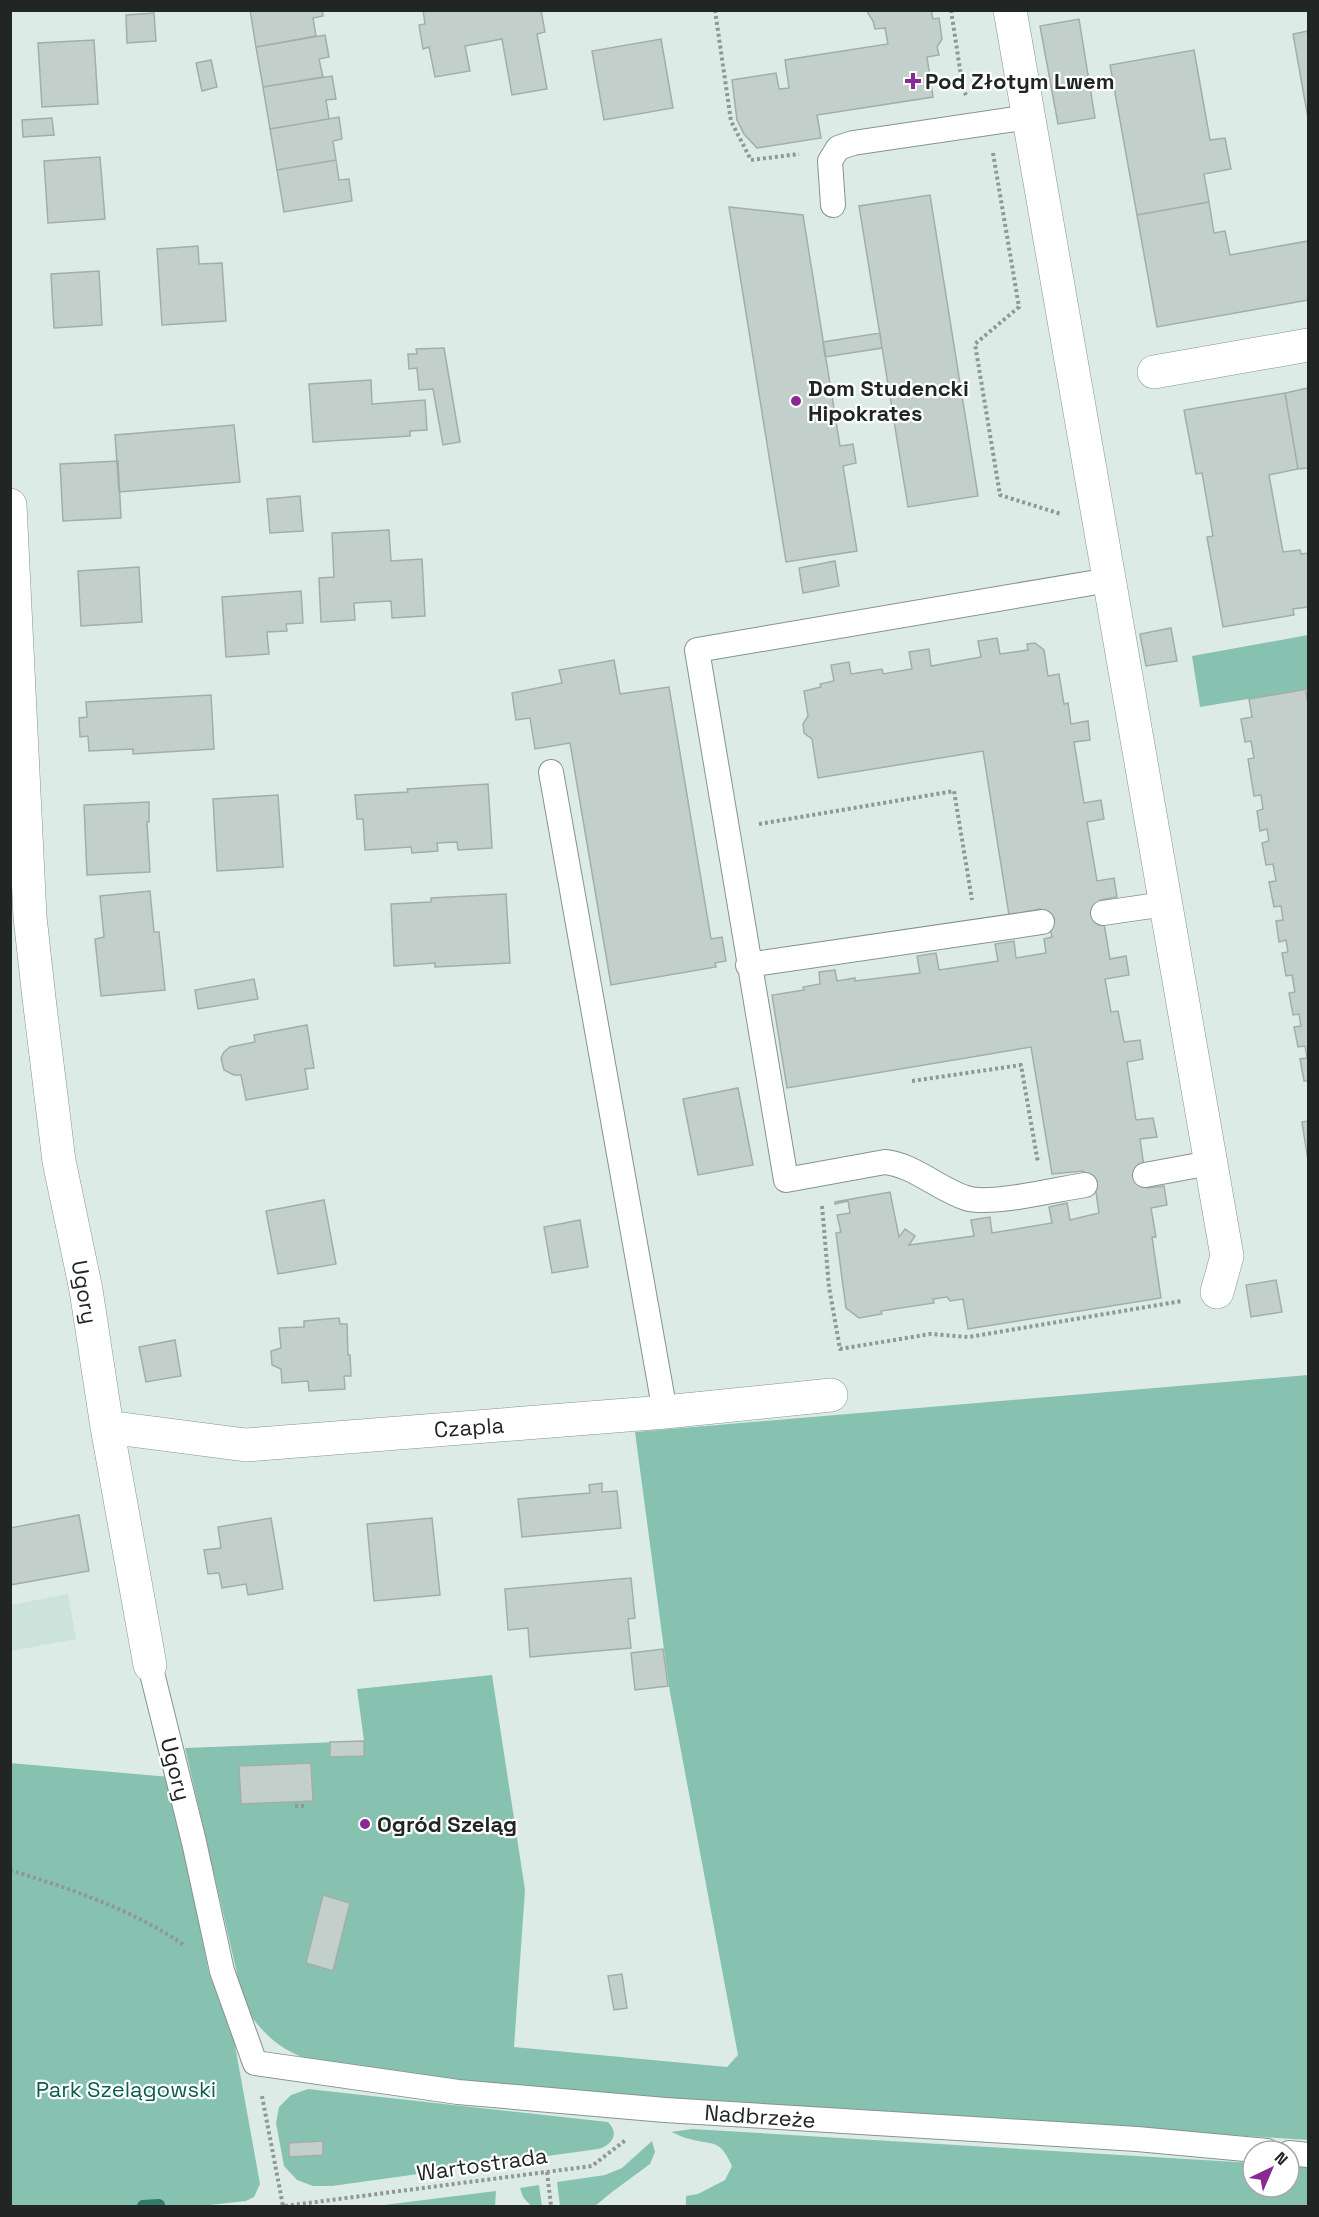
<svg xmlns="http://www.w3.org/2000/svg" width="1319" height="2217" font-family="'Space Grotesk',sans-serif">
  <style>
    .built { fill: #cce3db }
    .green { fill: #87c2b1 }
    .lines { fill: none; stroke-linecap: round; stroke-linejoin: round }
    .stream { stroke: #327b6a; stroke-width: 12 }
    .building { fill: #c2cfcb; stroke: #a1aeaa; stroke-width: 1.5 }
    .lane-casing { stroke: #86938f; stroke-width: 26 }
    .street-casing { stroke: #86938f; stroke-width: 34 }
    .path { stroke: #8e9895; stroke-width: 4; stroke-dasharray: 3 3; stroke-linecap: butt }
    .lane { stroke: #fff; stroke-width: 24 }
    .street { stroke: #fff; stroke-width: 33 }
    .poi-dot { fill: #882994; stroke: #fff; stroke-width: 2 }
    .labels { text-anchor: middle; stroke-width: 4.5; stroke-linejoin: round; paint-order: stroke }
    .poi-label { font-size: 22px; font-weight: bold; fill: #212624; stroke: #fff; text-anchor: start }
    .street-label { font-size: 22px; fill: #212624; stroke: #fff }
    .park-label { font-size: 22px; fill: #0a5e4d; stroke: #fff }
  </style>
  <rect width="100%" height="100%" fill="#ddebe7"/>
  <path class="built" d="M68 1594 76 1639 11 1651V1605Z"/>
  <path class="green" d="M1308 635V689L1200 707 1192 656Z
    M1308 1375V2140L609 2095 458 2080 312 2061C280 2050 264 2035 245 2008L185 1748 364 1741 357 1689 492 1675 525 1890 514 2047 727 2067 738 2055 669 1687 635 1432Z
    M10 1763 170 1777 209 1973 234 2040 260 2184 254 2197 246 2201 201 2206H11Z
    M308 2089 608 2122C620 2134 612 2145 598 2149L332 2186H313L297 2180 284 2166 276 2123 279 2107 291 2095Z
    M692 2129 1253 2163V2187H1289V2165L1308 2167V2206H686V2196L698 2194 725 2180 732 2166C719 2138 715 2146 690 2139 683 2138 677 2134 671 2132Z
    M652 2141 655 2152 650 2164 612 2192 595 2206H560L557 2182 605 2175 622 2168Z
    M539 2185 542 2206H531L523 2197 520 2188Z
    M496 2191 495 2206H376Z"/>
  <g class="lines">
    <path class="stream" d="M143 2206 159 2205"/>
  </g>
  <path class="building" d="M250 10H322L323 16 313 18 316 36 256 47Z
    M423 10H541L545 32 537 34 547 89 512 95 502 39 465 46 470 71 435 77 429 47 423 49 419 25 425 24Z
    M866 10H931L933 19 939 18 942 39 937 47 939 55 927 57 933 97 817 115 821 138 757 148 744 134 737 120 732 80 776 73 779 89 789 88 785 60 888 44 885 28 875 29 873 21Z
    M154 13 156 41 127 43 126 15Z
    M1079 19 1095 118 1058 124 1040 26Z
    M1308 31V118L1293 34Z
    M325 35 329 57 319 59 323 77 263 87 256 47Z
    M661 39 673 108 604 120 592 51Z
    M94 40 98 104 42 107 38 43Z
    M1194 50 1210 140 1225 138 1231 169 1204 174 1209 202 1137 215 1110 65Z
    M211 60 217 87 202 91 196 63Z
    M332 76 336 99 326 100 329 119 270 129 263 87Z
    M339 117 342 139 333 141 336 160 277 170 270 129Z
    M52 118 54 135 23 137 22 120Z
    M100 157 105 219 48 223 44 161Z
    M336 160 339 180 349 179 352 201 284 212 277 170Z
    M930 195 978 496 908 507 859 206Z
    M1209 202 1214 233 1225 231 1230 255 1308 241V300L1157 327 1137 215Z
    M729 207 803 215 840 446 853 444 856 463 843 466 857 551 786 562Z
    M198 246 199 264 222 263 226 321 162 325 157 249Z
    M99 271 102 325 54 328 51 274Z
    M880 333 882 348 825 357 823 342Z
    M444 348 460 442 443 445 433 389 419 390 417 368 409 369 408 354H417L416 349Z
    M371 380 372 404 425 400 427 430 410 431V436L313 442 309 384Z
    M1308 388V468L1298 469 1285 393Z
    M1285 393 1298 469 1269 475 1283 552 1300 550 1301 554 1308 553V607L1293 609 1294 615 1223 627 1207 537 1213 536 1202 473 1196 474 1184 410Z
    M234 425 240 482 119 492 115 435Z
    M118 461 121 518 63 521 60 464Z
    M300 496 303 531 270 533 267 499Z
    M389 530 391 561 422 559 425 616 392 618 391 601 354 603 355 620 321 622 319 578 334 577 332 533Z
    M835 561 839 586 803 593 799 568Z
    M139 567 142 622 81 626 78 571Z
    M301 591 303 623 286 624 287 631 267 632 269 654 226 657 222 597Z
    M1171 628 1177 661 1146 666 1140 634Z
    M997 638 1000 654 1028 650 1027 644 1035 643 1044 650 1048 676 1059 674 1064 704 1068 703 1071 724 1088 721 1090 740 1074 742 1084 803 1101 800 1104 819 1087 822 1097 881 1114 878 1117 897 1100 900 1110 959 1126 956 1129 975 1105 979 1111 1012 1118 1011 1124 1042 1140 1040 1143 1059 1127 1062 1136 1120 1153 1118 1157 1137 1140 1139 1147 1188 1164 1186 1167 1205 1151 1208 1156 1237H1152L1161 1298 968 1329 963 1299 950 1301 947 1297 933 1299 934 1303 881 1311 882 1314 859 1318 846 1308 836 1233 841 1232 837 1215 850 1213 848 1201 835 1204V1202L890 1192 899 1237 905 1229 915 1236 909 1245 974 1236 971 1220 990 1217 992 1233 1052 1223 1049 1207 1067 1203 1070 1220 1099 1213 1095 1185 1085 1187 1083 1171 1052 1174 1031 1047 787 1088 772 995 804 990 803 987 820 984 819 972 835 970 837 981 855 978V981L920 973 917 956 936 953 939 970 998 961 995 944 1014 941 1016 958 1046 953 1044 939 1052 937 1049 924 1043 925 1040 909 1009 915 983 751 818 778 812 739 804 733 803 724 808 716 804 691 821 687 820 684 834 681 831 665 849 662 851 674 882 669 883 674 912 669 909 652 929 649 931 666 981 657 978 641Z
    M614 660 620 694 669 687 711 939 722 937 726 961 715 963 716 967 611 985 570 743 535 749 530 718 516 720 512 693 562 683 559 670Z
    M1308 689V692H1306L1308 705V1081H1304L1300 1059 1307 1058 1305 1046 1298 1047 1294 1027 1301 1026 1299 1014 1293 1015 1289 993 1295 992 1292 975 1286 976 1282 953 1288 952 1286 940 1279 942 1276 921 1283 920 1281 906 1274 907 1269 882 1276 881 1273 864 1266 865 1262 843 1269 841 1267 829 1260 831 1257 811 1263 809 1261 795 1254 796 1248 759 1254 758 1251 741 1245 742 1241 719 1252 717 1249 699Z
    M211 695 214 749 133 754V749L89 751 88 736 80 737 79 718 87 717 86 702Z
    M488 784 492 848 458 850 457 842 437 843 438 851 412 853 411 847 365 850 363 819H357L355 795 408 792 407 789Z
    M278 795 283 867 217 871 213 799Z
    M149 802V822H147L150 872 87 875 84 805Z
    M150 891 154 932H159L165 990 101 996 95 939 104 937 100 896Z
    M506 894 510 963 435 967V963L394 966 391 904 431 902V898Z
    M254 979 258 999 198 1009 195 990Z
    M307 1025 314 1068 305 1069 308 1089 246 1100 241 1075H234L224 1070 221 1058 224 1052 230 1047 255 1042 254 1035Z
    M738 1088 753 1165 698 1175 683 1099Z
    M1308 1121V1161L1302 1122Z
    M324 1200 336 1264 278 1274 266 1211Z
    M580 1220 588 1267 552 1273 544 1227Z
    M1276 1280 1282 1312 1251 1317 1246 1285Z
    M339 1318 340 1324H347L348 1355H350L351 1376H344L345 1389 309 1391 308 1381 282 1383 281 1369 272 1365 271 1351 281 1348 279 1328 304 1327V1321Z
    M175 1340 181 1376 146 1382 139 1347Z
    M602 1483V1492L617 1491 621 1528 522 1537 518 1499 590 1493 589 1485Z
    M79 1515 89 1571 10 1585V1528Z
    M271 1518 283 1589 248 1595 246 1584 222 1588 219 1573 208 1574 204 1550 221 1548 218 1527Z
    M432 1518 440 1595 374 1601 367 1524Z
    M631 1578 635 1618 628 1619 631 1648 530 1657 528 1628 508 1630 505 1589Z
    M663 1649 668 1686 635 1690 631 1653Z
    M364 1741V1756L330 1757V1742Z
    M311 1763 313 1801 241 1804 239 1766Z
    M323 1895 350 1903 333 1971 306 1963Z
    M622 1974 627 2008 614 2010 608 1976Z
    M323 2141V2155L289 2157V2143Z"/>
  <g class="lines">
    <g class="lane-casing">
      <path id="lane" d="M833 205 830 161 838 148 853 143 1029 117
        M551 772 665 1412
        M1103 913 1165 904
        M748 965 1042 922
        M1145 1175 1210 1163
        M1085 1185C1057 1189 991 1206 966 1198 938 1189 914 1165 885 1162L786 1180 697 650 1109 580
        M150 1665 194 1842 222 1971 255 2063 458 2092 665 2110 1137 2139 1267 2151
        M1289 2153 1308 2155"/>
    </g>
    <g class="street-casing">
      <path id="street" d="M1010 10 1227 1256 1217 1292
        M1154 372 1308 345
        M10 505 30 917 39 998 59 1161 86 1290 107 1427 150 1665
        M107 1427 246 1445 665 1412 831 1395"/>
    </g>
    <path class="path" d="M715 10 731 121 751 160 799 154
      M951 10 963 89 966 95
      M993 153 1019 307 975 344 1000 495 1061 514
      M759 824 954 791 972 900
      M912 1081 1021 1065 1038 1163
      M822 1206 829 1287 840 1349 930 1334 969 1337 1182 1301
      M295 1806H307
      M10 1870C71 1889 131 1909 184 1945
      M262 2096 283 2206
      M547 2172 551 2206
      M285 2206 592 2166 627 2139"/>
    <use href="#lane" class="lane"/>
    <use href="#street" class="street"/>
  </g>
  <g class="poi-dot">
    <path d="M910 72h6v6h6v6h-6v6h-6v-6h-6v-6h6z"/>
    <circle cx="796" cy="401" r="6"/>
    <circle cx="365" cy="1824" r="6"/>
  </g>
  <g class="labels">
    <g class="poi-label">
      <text x="925" y="89">Pod Złotym Lwem</text>
      <text x="808" y="396">Dom Studencki<tspan x="808" dy="25">Hipokrates</tspan></text>
      <text x="377" y="1832">Ogród Szeląg</text>
    </g>
    <g class="street-label">
      <text transform="translate(85 1292) rotate(80)" y="8">Ugory</text>
      <text transform="translate(469 1427) rotate(-4)" y="8">Czapla</text>
      <text transform="translate(176 1769) rotate(76)" y="8">Ugory</text>
      <text transform="translate(760 2116) rotate(4)" y="8">Nadbrzeże</text>
      <text transform="translate(482 2164) rotate(-8)" y="8">Wartostrada</text>
    </g>
    <g class="park-label">
      <text x="126" y="2097">Park Szelągowski</text>
    </g>
  </g>
  <rect width="1319" height="2217" fill="none" stroke="#212624" stroke-width="24"/>
  <g transform="translate(1271 2169) rotate(44)"><circle r="28" fill="#ffffff" stroke="#a6a8a7" stroke-width="1.5"/>
  <path d="M0-4.5L10 22L0 15L-10 22Z" fill="#882994"/>
  <text y="-9" font-size="16" font-weight="bold" text-anchor="middle" fill="#212624">N</text>
  </g>
</svg>
